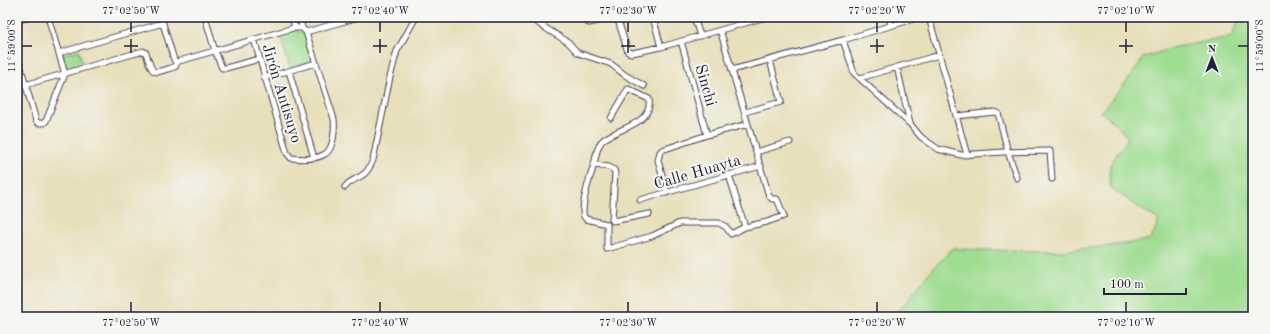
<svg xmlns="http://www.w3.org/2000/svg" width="1270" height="334" font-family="'Old Standard TT',serif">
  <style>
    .green { fill: #9fdd91; stroke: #608066 }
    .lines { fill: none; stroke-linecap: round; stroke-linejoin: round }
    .minor-casing { stroke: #403e4e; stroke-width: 7 }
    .minor { stroke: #fff; stroke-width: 5 }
    .ticks { fill: none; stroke: #22223b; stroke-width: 1.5 }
    .labels { text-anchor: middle; stroke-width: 4; stroke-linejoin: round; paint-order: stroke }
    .street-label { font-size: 16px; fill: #22223b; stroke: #f6f6f2 }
    .neatline { fill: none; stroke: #22223b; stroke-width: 1.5 }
    .ticks-label { font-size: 10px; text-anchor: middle; fill: #22223b }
  </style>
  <rect width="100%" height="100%" fill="#f6f6f2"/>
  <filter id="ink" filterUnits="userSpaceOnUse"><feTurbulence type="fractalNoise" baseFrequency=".025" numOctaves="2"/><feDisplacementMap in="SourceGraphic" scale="8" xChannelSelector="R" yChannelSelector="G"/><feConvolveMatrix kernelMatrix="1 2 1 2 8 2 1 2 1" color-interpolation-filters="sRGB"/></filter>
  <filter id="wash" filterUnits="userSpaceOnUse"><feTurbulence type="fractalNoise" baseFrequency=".012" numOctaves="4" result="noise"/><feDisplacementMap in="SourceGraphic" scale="16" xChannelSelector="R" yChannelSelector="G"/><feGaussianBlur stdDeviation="0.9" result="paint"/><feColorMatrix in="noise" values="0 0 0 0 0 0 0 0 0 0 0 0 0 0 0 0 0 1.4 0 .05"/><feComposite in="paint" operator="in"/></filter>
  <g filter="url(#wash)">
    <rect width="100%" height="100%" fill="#e8dfbb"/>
    <path class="green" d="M1240 17H1253V317H888L906 303 929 273 953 248 976 250 1061 251 1127 244 1151 239 1159 220 1132 203 1110 187V165L1128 138 1115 123 1101 112 1131 76 1143 58 1171 48 1231 37Z
      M295 30 304 34 312 60 310 62 290 68 280 34Z
      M79 50 83 66 67 71 62 55Z"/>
  </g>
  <g filter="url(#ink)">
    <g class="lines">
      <g class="minor-casing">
        <path id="minor" d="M161 17 174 60 176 62
          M205 17 215 51 222 68H226L259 59
          M292 17 295 27
          M300 17 302 28
          M526 17 534 20 542 26 568 42 578 53 611 64 625 75 644 86
          M584 17 586 22 589 23 615 17
          M617 17 628 52 632 53 661 47 766 17
          M653 17 661 47
          M694 17 700 36
          M889 17 891 25
          M928 17 930 21 967 155
          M17 21 30 17
          M306 32 359 17
          M843 40 854 73 856 75 910 124 921 137 938 149 961 155 1003 152 1050 151 1052 179
          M681 41 707 135
          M59 53 163 23
          M17 54 36 121 38 123H44L46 121 65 74 48 17
          M897 67 910 124
          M732 70 843 40 920 17
          M289 71 314 158
          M264 78 316 63
          M860 78 939 55
          M25 85 143 51 146 53C153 76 152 74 174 67L176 66V62L293 28H302L306 32 334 119C335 128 334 149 325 154 316 160 301 159 291 158L287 153 254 39
          M745 112 781 102 770 60
          M956 116 995 112 998 113 1008 152 1017 178
          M611 118 628 89 649 99C653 126 615 128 602 141 602 141 599 145 599 146 596 151 596 158 594 164 590 179 583 195 583 212 583 215 584 217 586 219L607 224V249L652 236 680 223H719L726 227 731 234 745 227 767 222 784 216 777 199H772L769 196 721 33 718 31
          M756 152 790 142
          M594 165 609 167 614 170 615 173 612 220 613 221 649 214
          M729 175 745 227
          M345 187C350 180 358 179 364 174 369 170 371 165 373 160L390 77 397 51 416 17
          M667 193 658 160 660 152 662 150 707 135 748 124
          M640 200 761 166"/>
      </g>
      <use href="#minor" class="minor"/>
    </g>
  </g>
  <path class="ticks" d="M131 22V32M380 22V32M628 22V32M877 22V32M1126 22V32M131 39V53M380 39V53M628 39V53M877 39V53M1126 39V53M22 46H32M124 46H138M373 46H387M621 46H635M870 46H884M1119 46H1133M1238 46H1248M131 302V312M380 302V312M628 302V312M877 302V312M1126 302V312"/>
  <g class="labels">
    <g class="street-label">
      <text transform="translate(707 85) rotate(74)" y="6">Sinchi</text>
      <text transform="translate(283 93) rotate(73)" y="6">Jirón Antisuyo</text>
      <text transform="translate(697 171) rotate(-16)" y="6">Calle Huayta</text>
    </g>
  </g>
  <rect width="1270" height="334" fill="none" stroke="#f6f6f2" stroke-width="44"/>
  <g transform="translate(1212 58)" stroke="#f6f6f2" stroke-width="3" paint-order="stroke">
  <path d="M0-3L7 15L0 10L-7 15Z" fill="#22223b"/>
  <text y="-6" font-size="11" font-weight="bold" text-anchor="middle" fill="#22223b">N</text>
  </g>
  <path d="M1104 288v6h82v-6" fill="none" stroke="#22223b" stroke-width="2"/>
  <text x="1110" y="288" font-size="12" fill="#22223b" stroke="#f6f6f2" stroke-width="3" paint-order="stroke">100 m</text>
  <rect x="22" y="22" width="1226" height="290" class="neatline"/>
  <g class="ticks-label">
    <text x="131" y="14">77°02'50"W</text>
    <text x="380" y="14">77°02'40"W</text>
    <text x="628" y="14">77°02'30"W</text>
    <text x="877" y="14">77°02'20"W</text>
    <text x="1126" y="14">77°02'10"W</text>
    <text transform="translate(11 46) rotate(-90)" y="4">11°59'00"S</text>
    <text transform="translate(1259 46) rotate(-90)" y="4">11°59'00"S</text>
    <text x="131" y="326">77°02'50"W</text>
    <text x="380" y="326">77°02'40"W</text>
    <text x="628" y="326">77°02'30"W</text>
    <text x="877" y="326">77°02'20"W</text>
    <text x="1126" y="326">77°02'10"W</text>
  </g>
</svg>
